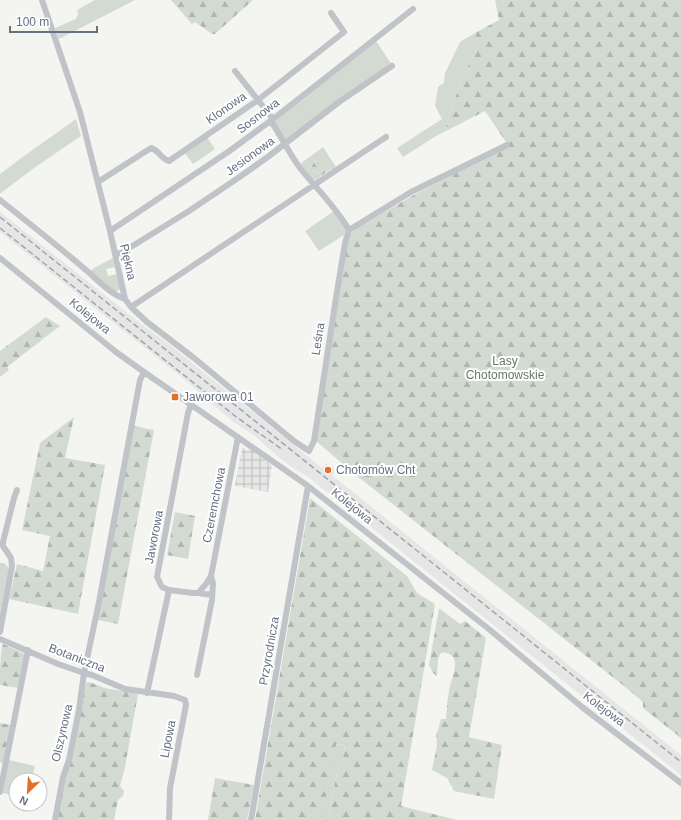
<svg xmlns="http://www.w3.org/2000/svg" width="681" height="820" font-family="Arial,sans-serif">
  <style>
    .built { fill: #e5e6e5 }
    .industrial { fill: url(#industrial-grid) }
    .grass { fill: #d3dad1 }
    .forest { fill: url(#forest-firs) }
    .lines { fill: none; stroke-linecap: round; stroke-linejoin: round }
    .minor { stroke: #c0c3c7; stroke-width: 6 }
    .rail { stroke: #a1a5ac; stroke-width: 1.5; stroke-dasharray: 6 3; stroke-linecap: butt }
    .poi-dot { fill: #de7328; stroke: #fff; stroke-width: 1.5 }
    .labels { text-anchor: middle; stroke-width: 4; stroke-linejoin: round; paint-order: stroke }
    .street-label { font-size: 12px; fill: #657082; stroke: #fff }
    .park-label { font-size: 12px; fill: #647963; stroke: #fff }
    .poi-label { font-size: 12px; fill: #657082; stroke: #fff; text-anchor: start }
  </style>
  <defs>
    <pattern id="industrial-grid" width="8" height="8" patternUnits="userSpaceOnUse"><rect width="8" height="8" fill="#e5e6e5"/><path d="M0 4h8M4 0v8" fill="none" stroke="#bdbfbf"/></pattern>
    <pattern id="forest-firs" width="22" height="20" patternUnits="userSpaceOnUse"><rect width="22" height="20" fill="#d3dad1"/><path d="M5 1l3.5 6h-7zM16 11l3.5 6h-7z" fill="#afb5af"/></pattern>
  </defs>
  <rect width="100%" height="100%" fill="#f4f5f1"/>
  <path class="built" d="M0 212 140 323 174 348 322 468 327 463 335 469 333 476 681 755V775L307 476 296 470 277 456 255 436 235 423 199 393 197 390 179 375 0 232Z"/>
  <path class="industrial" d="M242 447 247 451 249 448 272 465 268 492 235 486Z"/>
  <path class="grass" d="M95 0H135L59 39 55 28 76 19 78 14 77 10Z
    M475 33 478 45 475 53 464 74 449 115 446 131 436 136 403 157 397 148 442 119 435 106 438 87 444 83 445 73 460 42Z
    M376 41 392 65 285 140 273 122Z
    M76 119 81 136 34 168 1 193H0V174L24 156Z
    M207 137 215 149 193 164 184 152Z
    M323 147 336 167 330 170 325 161 315 160 312 166V171L316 172 321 176 316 180 312 179 300 164Z
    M334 211 346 228 344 235 319 251 305 231Z
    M113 258 115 267 106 269 108 276 117 274 121 289 115 292 113 291 92 272V270L94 268Z
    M0 563H4L9 568 0 615Z
    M335 744 345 745 342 764 338 767 328 820H321Z
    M9 760 35 766 32 780H16V796L3 793Z"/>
  <path class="forest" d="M171 0H253L215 34H212L195 22 192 24Z
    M495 0H681V738L643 708V702L624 686 357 476 316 441 347 246 350 235 355 229 419 192 509 146 506 142 485 111 446 131 449 115 464 74 475 53 478 45 475 33 499 20Z
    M320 157C325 159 328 166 330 170L321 176 316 172 311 170C312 165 315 159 320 157Z
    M46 317 60 326 7 367 9 370 0 377V351Z
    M74 417 65 458 105 465 78 614 9 599 17 564 43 571 50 536 22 530 40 443Z
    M134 426 154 430 118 624 98 620Z
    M310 498 407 576 417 593 435 604 401 806 457 820H328L338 767 342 764 345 745 336 744 321 820H255Z
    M175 512 195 516 188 559 167 555Z
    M439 608 460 624 465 621 486 638 469 737 502 745 494 799 454 791 447 778 432 770 437 745 436 735 439 727 441 719H446C447 710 447 700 449 691 450 681 462 659 449 654 445 652 443 652 440 654L438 660 437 676 433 673 429 665Z
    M3 644 25 654 18 688 0 685C0 674 0 651 3 644Z
    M89 682 105 688 138 694 125 767 120 786 124 791 123 796 118 800 114 820H57L66 773 72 758 86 683Z
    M0 723 11 725 3 763 0 762Z
    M215 778 254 785 247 820H208Z"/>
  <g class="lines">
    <path class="minor" d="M42 0 80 112 110 231 125 299 131 307 147 322 194 358 294 441 309 451 314 441 336 298 345 243 349 230 411 192 507 145
      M235 71 273 119
      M271 121C281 136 289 153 300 168 316 188 336 207 349 230
      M98 182 151 148C159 150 161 159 169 161L258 100 344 32 331 13
      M0 200C29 223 58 246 86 270 98 280 110 294 125 299
      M110 231 228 152 273 119 413 9
      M115 254 121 253 126 250 189 211 241 176 269 156 339 102 392 66
      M0 258 116 352 144 372 308 486 490 630 582 707 681 783
      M131 307 386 137
      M169 590 193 593H198L206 584 211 576
      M198 593 212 595
      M0 632 12 566 11 558 3 546V542L14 498 17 490
      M0 639 58 664 84 673 92 675 125 689 174 696 185 700 186 705 170 788 169 820
      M197 675 212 600 213 583 211 576 238 437
      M147 693 169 590 162 587 157 577 188 413 191 404
      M0 792 28 650
      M55 820 63 777 69 760 79 710 84 673 99 602 140 380 144 372
      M251 820 308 486"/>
    <path class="rail" d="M0 217 681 762
      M0 228 235 416 283 450"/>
  </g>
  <g class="poi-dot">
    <rect x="171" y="393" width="8" height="8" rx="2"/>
    <circle cx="328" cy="470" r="4"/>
  </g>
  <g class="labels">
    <g class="street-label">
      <text transform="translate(226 108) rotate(-35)" y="4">Klonowa</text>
      <text transform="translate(258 116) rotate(-37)" y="4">Sosnowa</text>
      <text transform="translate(250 156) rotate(-36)" y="4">Jesionowa</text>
      <text transform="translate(128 262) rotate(77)" y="4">Piękna</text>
      <text transform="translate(90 316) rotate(39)" y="4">Kolejowa</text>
      <text transform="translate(318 339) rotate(-81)" y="4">Leśna</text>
      <text transform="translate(214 505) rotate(-79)" y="4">Czeremchowa</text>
      <text transform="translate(352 506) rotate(39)" y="4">Kolejowa</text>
      <text transform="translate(154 537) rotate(-79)" y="4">Jaworowa</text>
      <text transform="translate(269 651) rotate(-80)" y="4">Przyrodnicza</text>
      <text transform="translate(77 658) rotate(21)" y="4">Botaniczna</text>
      <text transform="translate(604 709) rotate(37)" y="4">Kolejowa</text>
      <text transform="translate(62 733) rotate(-77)" y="4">Olszynowa</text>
      <text transform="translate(168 739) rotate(-79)" y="4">Lipowa</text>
    </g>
    <g class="park-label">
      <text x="505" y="365">Lasy<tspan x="505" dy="14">Chotomowskie</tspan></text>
    </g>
    <g class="poi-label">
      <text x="183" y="401">Jaworowa 01</text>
      <text x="336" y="474">Chotomów Cht</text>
    </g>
  </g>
  <g transform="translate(28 792) rotate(205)"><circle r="19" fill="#ffffff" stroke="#c1c6cd"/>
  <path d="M0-3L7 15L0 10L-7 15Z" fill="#de7328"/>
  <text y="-6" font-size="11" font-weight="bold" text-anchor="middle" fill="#657082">N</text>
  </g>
  <path d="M10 26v6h87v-6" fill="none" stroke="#657082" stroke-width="2"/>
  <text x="16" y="26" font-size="12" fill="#657082" stroke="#ffffff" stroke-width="3" paint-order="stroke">100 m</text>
</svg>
